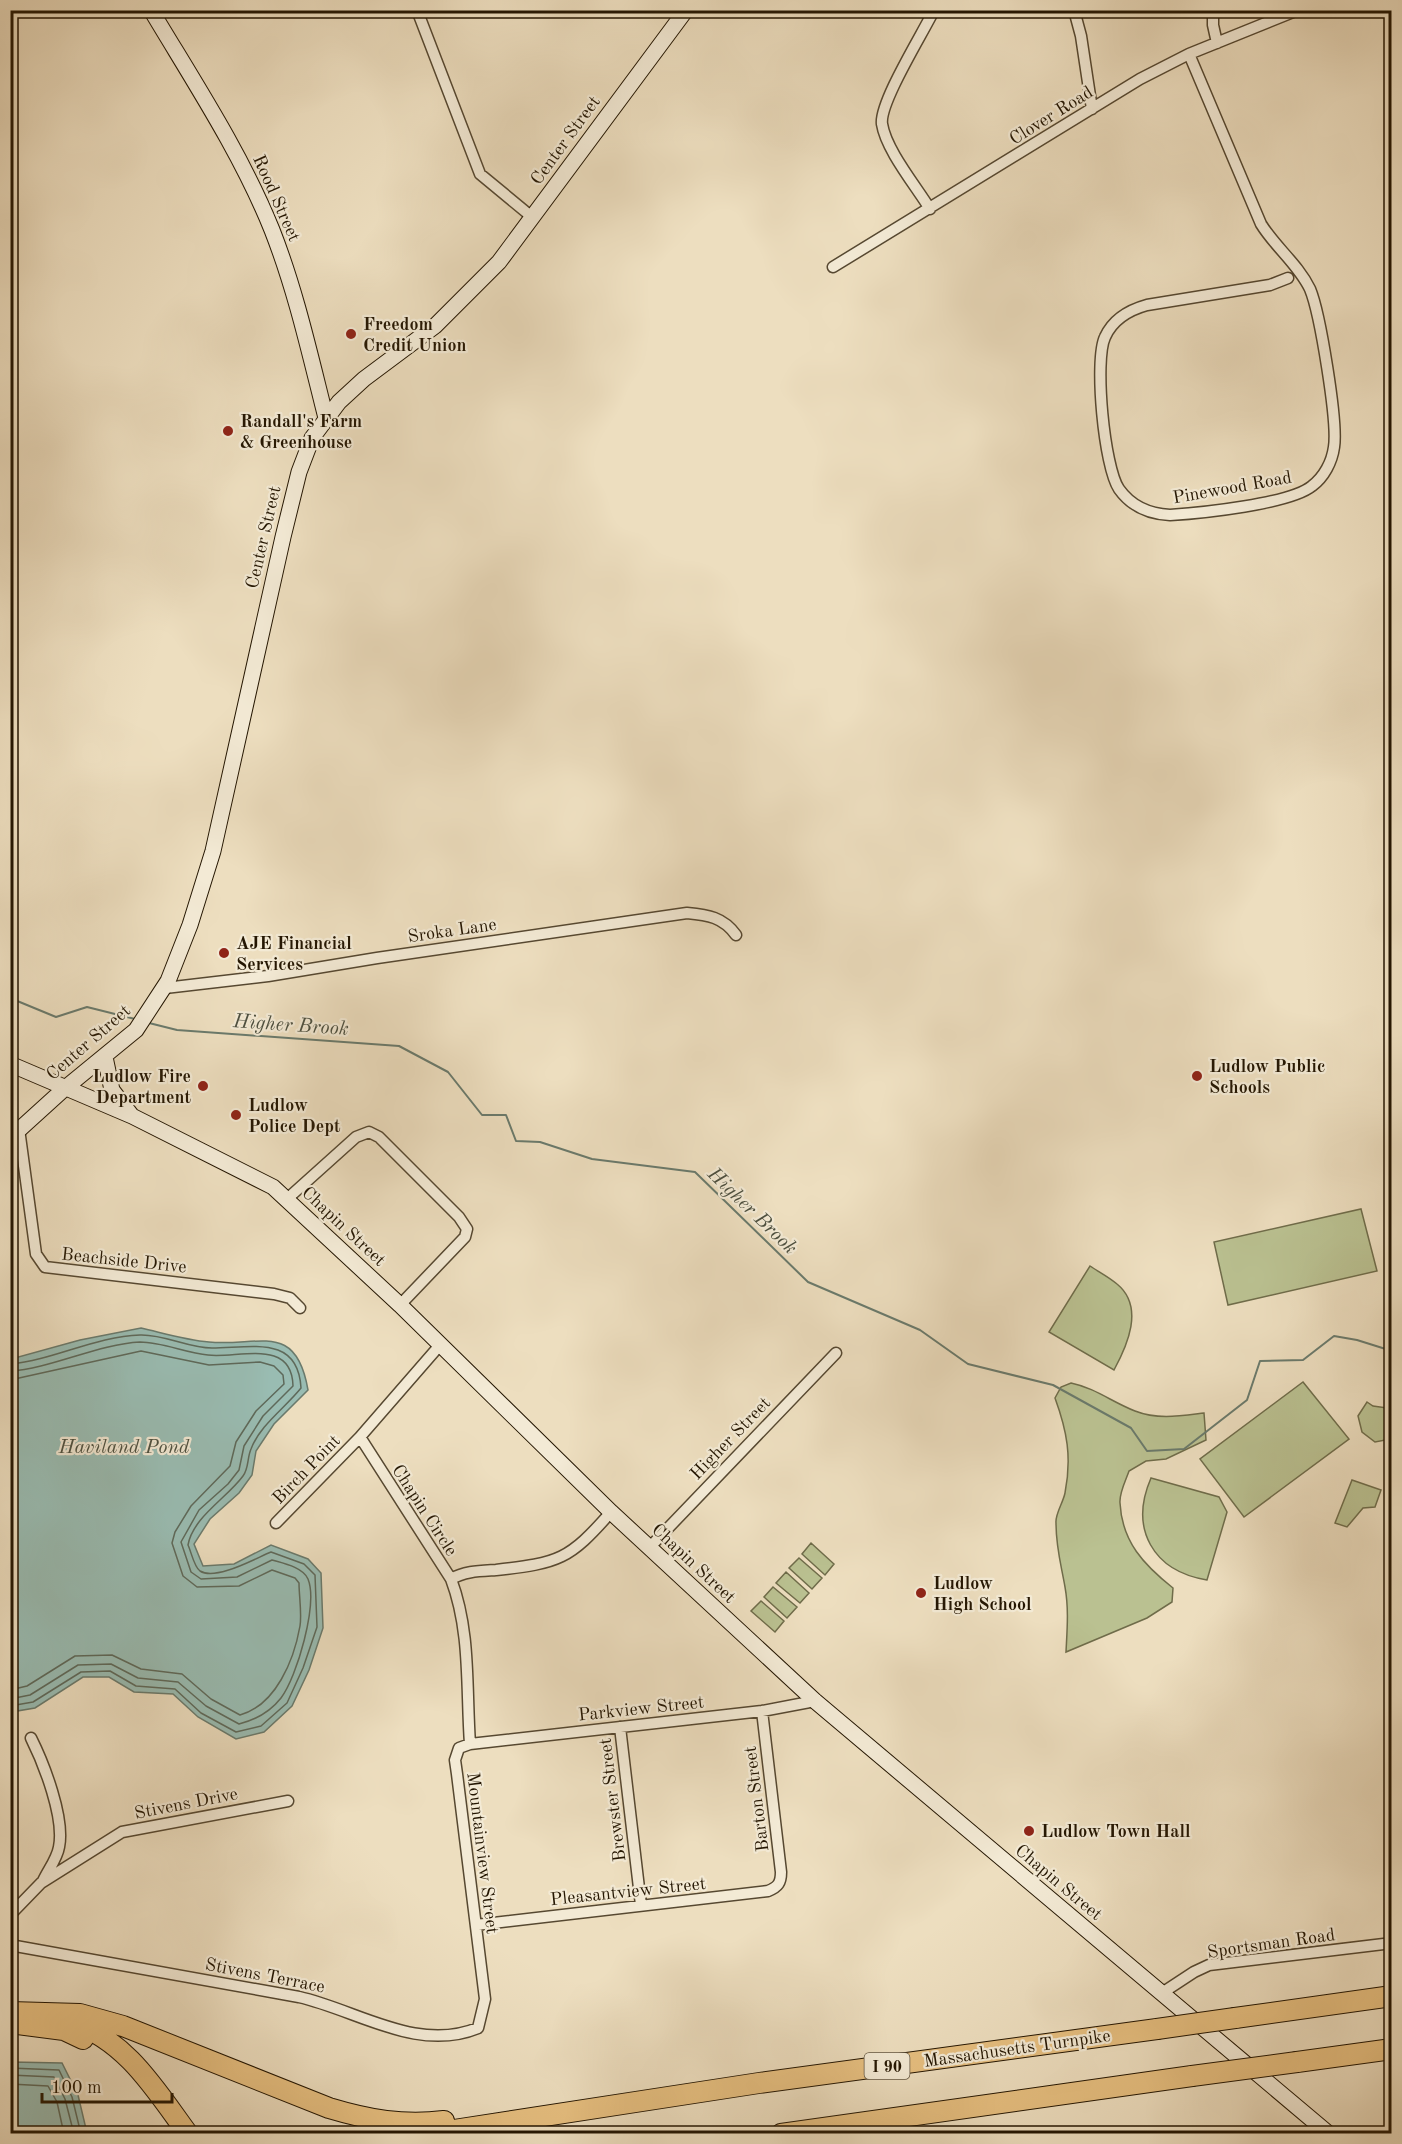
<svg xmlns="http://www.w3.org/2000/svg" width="1402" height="2144" font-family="'Old Standard TT',serif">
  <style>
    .green { fill: #bac191; stroke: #6f6c4a; stroke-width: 1.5 }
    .water { fill: #99bcb2; stroke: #6a7a6c; stroke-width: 1.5 }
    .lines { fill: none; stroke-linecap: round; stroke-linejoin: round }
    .shore { stroke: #5e695a; stroke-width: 1.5 }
    .stream { stroke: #6a7a6c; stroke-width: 2 }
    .street-casing { stroke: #564831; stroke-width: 13 }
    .secondary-casing { stroke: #241602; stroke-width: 17 }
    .highway-casing { stroke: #241602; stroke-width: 22 }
    .street { stroke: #f3ead5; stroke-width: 10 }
    .secondary { stroke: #f3ead5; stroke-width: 15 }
    .highway { stroke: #e6bf80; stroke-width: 20 }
    .highway-bridge-casing { stroke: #241602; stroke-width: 22; stroke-linecap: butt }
    .highway-bridge { stroke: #e6bf80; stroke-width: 20 }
    .poi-dot { fill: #8f2418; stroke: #f3ead5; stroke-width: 2 }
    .labels { text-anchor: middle; stroke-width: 4.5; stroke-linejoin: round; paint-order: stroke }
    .shield { fill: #f3ead5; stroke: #625641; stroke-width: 1.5 }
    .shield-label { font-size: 16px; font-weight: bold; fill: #241602 }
    .street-label { font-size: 18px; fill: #241602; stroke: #f3ead5 }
    .poi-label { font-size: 18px; font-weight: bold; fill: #241602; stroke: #f3ead5; text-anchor: start }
    .water-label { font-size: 20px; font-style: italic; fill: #4d5040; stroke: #f3ead5 }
  </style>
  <rect width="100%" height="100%" fill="#eddebf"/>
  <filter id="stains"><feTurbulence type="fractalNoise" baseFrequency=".00333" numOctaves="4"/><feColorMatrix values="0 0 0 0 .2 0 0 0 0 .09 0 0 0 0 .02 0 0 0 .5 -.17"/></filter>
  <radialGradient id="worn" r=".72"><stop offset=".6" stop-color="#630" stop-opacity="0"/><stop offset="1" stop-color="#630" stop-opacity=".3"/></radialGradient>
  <path class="green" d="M1361 1209 1377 1271 1228 1305 1214 1242Z
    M1090 1266C1099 1272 1109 1277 1117 1284 1145 1307 1127 1346 1114 1370L1049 1332Z
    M1303 1382 1349 1439 1244 1517 1200 1459Z
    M1071 1383C1095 1388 1112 1402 1135 1411 1158 1420 1180 1416 1204 1413L1206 1440 1166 1459 1146 1461 1129 1471C1126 1480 1119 1493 1120 1503 1122 1542 1144 1565 1173 1588L1172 1602 1147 1618 1066 1652C1067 1631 1069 1609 1065 1587 1061 1564 1056 1548 1056 1523 1055 1514 1063 1503 1065 1493 1072 1457 1067 1431 1055 1398L1061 1387Z
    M1367 1402 1373 1406 1387 1408 1391 1402V1439L1375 1442 1362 1432 1358 1416Z
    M1151 1478 1219 1497 1227 1512 1207 1580C1153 1571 1129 1529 1151 1478Z
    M1352 1480 1381 1490 1375 1507 1363 1508 1347 1527 1335 1523Z
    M811 1543 834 1564 825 1575 802 1554Z
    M799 1558 822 1578 812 1589 789 1568Z
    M786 1572 809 1593 800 1603 776 1583Z
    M773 1587 797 1607 787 1618 764 1597Z
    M761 1601 784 1621 775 1632 751 1611Z"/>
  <path class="water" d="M141 1328C163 1333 186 1340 209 1342 258 1347 296 1320 308 1390L274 1424 256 1451 252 1475 239 1493 210 1519 194 1544 203 1566 234 1564 271 1545 308 1559 321 1573 323 1628 309 1670 292 1706 264 1732 236 1739 198 1717 173 1694 134 1692 109 1677H83L35 1708 11 1712V1359L80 1340Z
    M11 2062 62 2063 78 2095 87 2133H11Z"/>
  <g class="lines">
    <path class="shore" d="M10 1364C54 1360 96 1336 140 1335 164 1334 188 1348 212 1348 250 1348 298 1334 301 1388 285 1408 260 1425 251 1449 247 1458 249 1468 243 1476 227 1498 193 1517 188 1545 191 1551 194 1567 200 1571 216 1581 256 1558 271 1552L304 1564 315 1575 317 1627 303 1668 287 1703 261 1726 236 1732 201 1713 175 1689 136 1686 110 1671 81 1672 33 1702 10 1706
      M10 1371C50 1369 98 1344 140 1342 162 1342 186 1353 208 1355 237 1359 292 1337 293 1386L263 1416 244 1446 239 1470 228 1484 199 1510 181 1542 191 1572 201 1579 237 1577 272 1560C282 1563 303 1567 308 1579 318 1604 297 1677 281 1698 270 1712 255 1720 239 1724L206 1706 178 1682 138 1678 111 1664 78 1665 30 1695 10 1699
      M10 1380 141 1351 209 1365 260 1362 274 1366 283 1375 284 1384 256 1411 236 1442 230 1466 191 1506 175 1532 172 1543 183 1576 197 1587 239 1586 272 1570 295 1578 299 1583C299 1596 302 1613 300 1626 294 1660 276 1705 240 1715L211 1699 182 1674 141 1669 112 1655 75 1656 27 1686 10 1690
      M10 2068 59 2070 72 2097 81 2134
      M10 2075 54 2077 65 2099 74 2134
      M10 2084 48 2086 57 2102 64 2134"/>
    <path class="stream" d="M10 998 56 1017 87 1007 135 1019
      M149 1023 177 1030 399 1046 448 1072 482 1115H506L516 1141 540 1142 592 1159 695 1172 808 1282 920 1330 968 1364 1053 1385 1131 1428 1147 1451 1184 1449 1247 1400 1260 1361 1303 1360 1334 1336 1357 1340 1392 1351"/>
    <g class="street-casing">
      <path id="street" d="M417 10 480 174 532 217
        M1074 10 1081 36 1092 109
        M1213 10V25L1217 43
        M1189 54 1261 224C1275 247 1298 264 1310 289 1320 313 1338 422 1334 447 1332 462 1324 477 1312 486 1290 504 1201 513 1170 515 1149 514 1131 506 1119 489 1104 467 1094 360 1105 337 1113 319 1129 310 1147 305L1270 285 1288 278
        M930 209C916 186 886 150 882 124 879 103 923 33 934 10
        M833 267 1140 79 1189 54 1298 10
        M165 988 268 976 377 958 687 913C708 915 723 917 736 935
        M19 1129 36 1254 45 1267 274 1294 290 1298 300 1308
        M287 1199 356 1137 369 1132 379 1137 459 1217 467 1229 465 1237 400 1305
        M440 1345 360 1437 451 1579C465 1571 480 1571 496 1570 559 1563 569 1560 611 1512
        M276 1523 360 1437
        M649 1548 836 1353
        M451 1579C471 1632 466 1688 470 1744
        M620 1727 641 1905
        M31 1738C44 1764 65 1818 59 1847 57 1859 48 1870 43 1881
        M10 1915 41 1883 122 1832 288 1801
        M476 1925 768 1891C778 1887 781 1883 781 1872L762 1711
        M10 1945 299 1997C357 2010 417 2053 478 2028L485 1999 457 1774 455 1760 459 1748 470 1744 762 1711 815 1701
        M1162 1993 1194 1972 1209 1965 1392 1943"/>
    </g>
    <g class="secondary-casing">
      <path id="secondary" d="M151 10C194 82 241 153 272 230 296 291 310 355 326 418
        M105 1057 112 1090 132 1116
        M10 1064 132 1116 273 1187 400 1305 611 1512 815 1701 1329 2134
        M10 1138 64 1089 136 1030 168 981 190 925 213 851 283 537 299 472 312 438 339 402 364 379 435 326 499 262 686 10"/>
    </g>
    <g class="highway-casing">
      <path id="highway" d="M10 2012 80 2014 123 2026 329 2108C369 2120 403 2126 444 2121
        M1235 2018 1392 1996
        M71 2022C126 2040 155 2089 188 2134
        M10 2023 64 2030 83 2039
        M1297 2062 1392 2049
        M428 2134 759 2083 1157 2029
        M781 2134 1192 2076"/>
    </g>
    <use href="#street" class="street"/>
    <use href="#secondary" class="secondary"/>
    <use href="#highway" class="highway"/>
    <g class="highway-bridge-casing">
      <path id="highway-bridge" d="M1157 2029 1235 2018
        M1192 2076 1297 2062"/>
    </g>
    <use href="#highway-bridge" class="highway-bridge"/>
  </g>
  <g class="poi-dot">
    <circle cx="351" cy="334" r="6"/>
    <circle cx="228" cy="431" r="6"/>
    <circle cx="224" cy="953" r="6"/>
    <circle cx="1197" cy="1076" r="6"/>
    <circle cx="203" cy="1086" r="6"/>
    <circle cx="236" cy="1115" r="6"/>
    <circle cx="921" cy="1593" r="6"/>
    <circle cx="1029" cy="1831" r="6"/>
  </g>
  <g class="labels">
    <rect class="shield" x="864.5" y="2053" width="45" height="26" rx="4.5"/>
    <g class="shield-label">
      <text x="887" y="2072">I 90</text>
    </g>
    <g class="street-label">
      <text transform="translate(1051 115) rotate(-32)" y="6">Clover Road</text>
      <text transform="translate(565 140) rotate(-54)" y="6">Center Street</text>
      <text transform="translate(277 198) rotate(66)" y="6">Rood Street</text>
      <text transform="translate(1232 487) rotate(-10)" y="6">Pinewood Road</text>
      <text transform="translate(263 537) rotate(-77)" y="6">Center Street</text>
      <text transform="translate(452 930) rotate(-8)" y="6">Sroka Lane</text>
      <text transform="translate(88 1042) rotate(-41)" y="6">Center Street</text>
      <text transform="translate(344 1226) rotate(43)" y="6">Chapin Street</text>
      <text transform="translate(124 1260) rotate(6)" y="6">Beachside Drive</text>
      <text transform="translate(730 1438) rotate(-46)" y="6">Higher Street</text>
      <text transform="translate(306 1469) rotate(-46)" y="6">Birch Point</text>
      <text transform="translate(425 1510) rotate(57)" y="6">Chapin Circle</text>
      <text transform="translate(694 1563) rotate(43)" y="6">Chapin Street</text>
      <text transform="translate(641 1708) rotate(-6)" y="6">Parkview Street</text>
      <text transform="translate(756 1799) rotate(-97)" y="6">Barton Street</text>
      <text transform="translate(612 1800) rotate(-97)" y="6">Brewster Street</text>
      <text transform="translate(186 1803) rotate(-11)" y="6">Stivens Drive</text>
      <text transform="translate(483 1853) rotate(83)" y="6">Mountainview Street</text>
      <text transform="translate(1059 1882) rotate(40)" y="6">Chapin Street</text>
      <text transform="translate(628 1891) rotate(-6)" y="6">Pleasantview Street</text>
      <text transform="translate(1271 1943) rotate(-8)" y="6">Sportsman Road</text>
      <text transform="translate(265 1975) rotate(11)" y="6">Stivens Terrace</text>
      <text transform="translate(1017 2048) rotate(-8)" y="6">Massachusetts Turnpike</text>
    </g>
    <g class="poi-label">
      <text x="363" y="330">Freedom<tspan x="363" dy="21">Credit Union</tspan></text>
      <text x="240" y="427">Randall's Farm<tspan x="240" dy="21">&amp; Greenhouse</tspan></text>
      <text x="236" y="949">AJE Financial<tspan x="236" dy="21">Services</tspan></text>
      <text x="1209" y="1072">Ludlow Public<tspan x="1209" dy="21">Schools</tspan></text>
      <text x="191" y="1082" text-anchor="end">Ludlow Fire<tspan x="191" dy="21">Department</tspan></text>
      <text x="248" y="1111">Ludlow<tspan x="248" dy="21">Police Dept</tspan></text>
      <text x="933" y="1589">Ludlow<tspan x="933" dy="21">High School</tspan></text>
      <text x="1041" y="1837">Ludlow Town Hall</text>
    </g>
    <g class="water-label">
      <text transform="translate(291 1024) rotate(4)" y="7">Higher Brook</text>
      <text transform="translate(753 1210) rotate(44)" y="7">Higher Brook</text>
      <text x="124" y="1453">Haviland Pond</text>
    </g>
  </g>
  <rect width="1402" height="2144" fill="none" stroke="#eddebf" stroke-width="36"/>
  <rect x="12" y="12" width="1378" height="2120" fill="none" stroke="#241602" stroke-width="3"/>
  <rect x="18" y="18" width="1366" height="2108" fill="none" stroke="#241602" stroke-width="1.5"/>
  <path d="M42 2093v9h130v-9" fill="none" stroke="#241602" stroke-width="3"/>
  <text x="51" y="2093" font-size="18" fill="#241602" stroke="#f3ead5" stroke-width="4.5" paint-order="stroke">100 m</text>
  <rect width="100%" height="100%" filter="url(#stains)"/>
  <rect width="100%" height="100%" fill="url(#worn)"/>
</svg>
